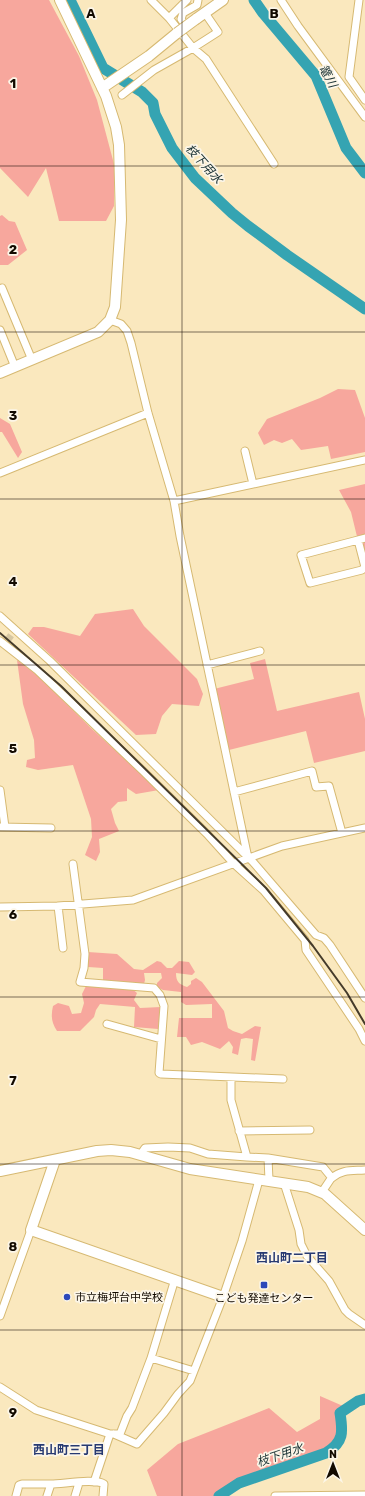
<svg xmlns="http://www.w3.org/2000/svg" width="365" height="1496" font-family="Rubik,'Noto Sans JP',sans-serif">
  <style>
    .green { fill: #f7a79d }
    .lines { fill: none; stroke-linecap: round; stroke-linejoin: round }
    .river { stroke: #35a4b2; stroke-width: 11 }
    .street-tunnel { stroke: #d7c7a2; stroke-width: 7; stroke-dasharray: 7 3.5; stroke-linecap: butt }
    .street-casing { stroke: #d6b972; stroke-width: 9 }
    .secondary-casing { stroke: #d6b972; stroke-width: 12 }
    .street { stroke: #fff; stroke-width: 7 }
    .secondary { stroke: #fff; stroke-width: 10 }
    .rail { stroke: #453b2a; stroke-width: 2 }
    .secondary-bridge-casing { stroke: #d6b972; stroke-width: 12; stroke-linecap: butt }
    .secondary-bridge { stroke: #fff; stroke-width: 10 }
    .grid { fill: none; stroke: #120a00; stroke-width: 1; stroke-opacity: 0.55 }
    .poi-dot { fill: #2d49ba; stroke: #fcf6e8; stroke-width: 1.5 }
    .labels { text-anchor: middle; stroke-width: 3.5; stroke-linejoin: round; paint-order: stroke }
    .poi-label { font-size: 11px; fill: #120a00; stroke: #fcf6e8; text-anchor: start }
    .water-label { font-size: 12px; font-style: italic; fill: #183033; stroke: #fcf6e8 }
    .neighbourhood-label { font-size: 12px; font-weight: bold; fill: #273a72; stroke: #fcf6e8 }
    .grid-label { font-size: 13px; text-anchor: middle; font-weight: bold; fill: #120a00; stroke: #fcf6e8; stroke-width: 3.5; stroke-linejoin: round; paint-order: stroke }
  </style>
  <rect width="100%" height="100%" fill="#fae8be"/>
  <path class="green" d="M0 0H49L79 56 97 100 114 164V206L106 221H59L46 168 28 197 0 168Z
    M2 215 9 221 15 222 27 250 8 265H0V216Z
    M338 389 355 390 365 418V452L331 459 328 446 301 450 292 439 282 443 274 440 264 445 258 433 267 419 320 398Z
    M0 418 10 424 22 452 18 458 2 432H0Z
    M365 484V563L363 561 351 512 339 490Z
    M133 609 144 626 197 679 203 694 199 706 172 704 162 716 156 734 136 735 28 634 33 627H44L80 636 95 614Z
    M265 659 277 711 359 692 365 719V751L314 763 306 731 229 750 214 689 254 679 250 663Z
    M17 660 37 675 93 730 159 790 136 794 127 788V801L118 802 111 809 115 823 119 831 99 839 100 852 96 861 85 855 92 837 91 819 73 765 38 770 26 767 27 760 35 758 34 740 23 704Z
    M88 952 117 954 134 969 143 970 157 961 161 962 167 968H172L179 961 189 962 195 972 192 975 176 973C176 982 179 984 187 987L191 984V981L196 978 202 982 224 1011 228 1028 233 1031 242 1034 255 1026 261 1027 255 1061 251 1060 253 1039 246 1038 241 1039 238 1055 232 1053 233 1047 229 1041 220 1049 202 1042 191 1045 186 1037H177L179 1018H212V1004L186 1005 181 1002V992L163 990 157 987V983L162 978 161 973H144L145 980 144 984 103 981V968L88 967 86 964Z
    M86 986 131 988 137 993 134 1000 140 1008 161 1007 158 1029 134 1027 135 1007 100 1004 96 1010 94 1017 80 1031H57C51 1022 51 1015 53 1006L58 1003 69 1006 72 1014 81 1013 84 1003 82 994Z
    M320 1396 343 1406 341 1439 310 1462 263 1478 217 1496H157L147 1470 178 1444 269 1408 297 1432 320 1419Z"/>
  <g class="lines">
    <path class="river" d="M70 0 103 68 142 92 153 103 155 114 172 148 195 178 232 213 248 226 287 255 365 309
      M254 0 263 13 316 76 346 148 365 173
      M219 1496 239 1483 326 1453C344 1442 343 1432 340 1413L358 1401 365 1399"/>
    <path class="street-tunnel" d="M7 641 12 634"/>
    <g class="street-casing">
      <path id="street" d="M151 0 169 18 193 48 206 59 274 164
        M281 0 298 26 365 117
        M359 0 349 77 365 100
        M169 18 187 0
        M186 26 181 19 183 13 197 5 198 0
        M122 95 154 70 193 48 218 32 205 13
        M2 288 32 360
        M110 320 121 324 127 331 131 343 148 413 174 501 180 536 248 858
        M0 330 15 367
        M245 451 253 484
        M0 473 148 413
        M174 501 365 460
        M358 540 365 567 362 570 310 583 301 555 358 540 365 538
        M0 616 50 661 253 862 316 935 324 938 330 945 365 998
        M0 641 37 670 143 771 207 834 234 864 264 891 305 940 306 950 359 1029 365 1041
        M207 665 260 651
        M0 790 5 827
        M234 792 312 771 316 787 329 786 342 833
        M0 827 51 828
        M73 864 85 954 84 968 80 982 154 988 160 995 164 1006 159 1073 161 1074 283 1079
        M58 906 63 948
        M0 907 58 906 133 900 282 846 365 828
        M107 1024 161 1039
        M231 1078V1100L247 1157 268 1158 323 1167 332 1178C342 1169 353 1171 365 1170
        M239 1131 310 1130
        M141 1154 145 1148 168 1147 190 1148 208 1154 247 1157
        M268 1158 269 1180
        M284 1183 299 1230 301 1244 307 1256 329 1281 345 1310 349 1314 365 1325
        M322 1192 332 1177
        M0 1316 31 1230
        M151 1358 194 1371
        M0 1387 36 1410 110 1434H120L127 1416 132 1408 151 1358 175 1279
        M114 1434 137 1444 164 1413 178 1394 190 1381 223 1297 242 1241 259 1180
        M94 1482 110 1434
        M16 1496 19 1485 22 1484C32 1484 41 1484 51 1484 63 1484 95 1478 104 1484L103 1496
        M47 1496 51 1484
        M75 1496 79 1483
        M275 1496 365 1495"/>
    </g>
    <g class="secondary-casing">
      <path id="secondary" d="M196 19 223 0
        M102 88 149 56 177 33
        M0 373 98 332 110 320 115 307 121 220 119 145 116 127 106 96 60 0
        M55 1160 31 1230 223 1297
        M0 1171 97 1151 111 1150 130 1152 190 1169 308 1187 325 1194 365 1230"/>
    </g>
    <use href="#street" class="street"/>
    <use href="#secondary" class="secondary"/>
    <path class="rail" d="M0 633 61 686 266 888 313 946 347 993 365 1024"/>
    <g class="secondary-bridge-casing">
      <path id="secondary-bridge" d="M177 33 196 19"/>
    </g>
    <use href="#secondary-bridge" class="secondary-bridge"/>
  </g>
  <path class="grid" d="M182 0V1496M0 166H365M0 332H365M0 499H365M0 665H365M0 831H365M0 997H365M0 1164H365M0 1330H365"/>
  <g class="poi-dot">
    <rect x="260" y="1281" width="8" height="8" rx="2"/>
    <circle cx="67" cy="1297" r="4"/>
  </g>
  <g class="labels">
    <g class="poi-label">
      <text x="75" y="1301">市立梅坪台中学校</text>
      <text x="264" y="1302" text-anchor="middle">こども発達センター</text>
    </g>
    <g class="water-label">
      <text transform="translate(328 76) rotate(62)" y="4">篭川</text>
      <text transform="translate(204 164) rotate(48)" y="4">枝下用水</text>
      <text transform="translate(280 1455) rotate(-19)" y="4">枝下用水</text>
    </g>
    <g class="neighbourhood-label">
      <text x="292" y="1262">西山町二丁目</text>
      <text x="69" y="1454">西山町三丁目</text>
    </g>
  </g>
  <g class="grid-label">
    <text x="91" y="18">A</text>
    <text x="274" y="18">B</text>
    <text x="13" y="88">1</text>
    <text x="13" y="254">2</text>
    <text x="13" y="420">3</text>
    <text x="13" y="586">4</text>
    <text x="13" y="753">5</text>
    <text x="13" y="919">6</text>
    <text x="13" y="1085">7</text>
    <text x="13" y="1251">8</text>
    <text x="13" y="1417">9</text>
  </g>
  <g transform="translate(333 1464)" stroke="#fcf6e8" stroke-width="3" paint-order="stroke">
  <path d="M0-3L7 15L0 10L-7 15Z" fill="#120a00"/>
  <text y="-6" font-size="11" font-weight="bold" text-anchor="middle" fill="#120a00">N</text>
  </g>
</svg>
